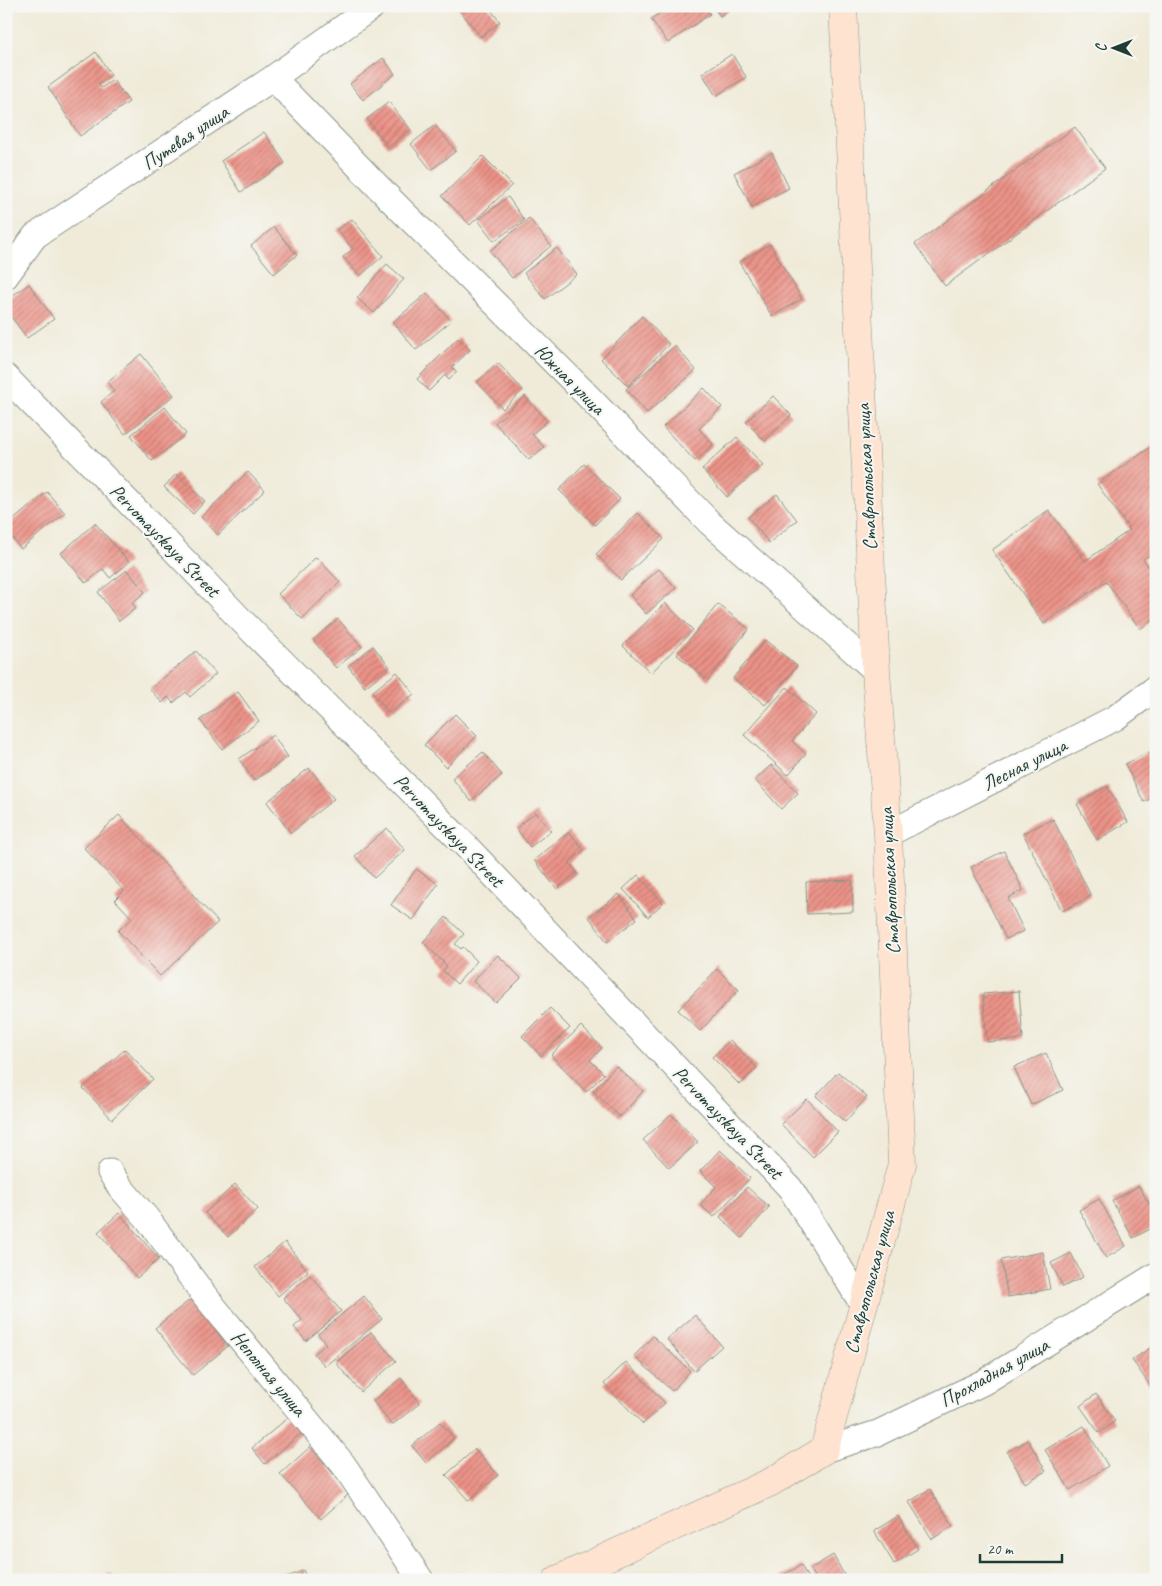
<svg xmlns="http://www.w3.org/2000/svg" width="1162" height="1586" font-family="Caveat,sans-serif">
  <style>
    .building { fill: url(#building-hatch) }
    .lines { fill: none; stroke-linecap: round; stroke-linejoin: round }
    .street-casing { stroke: #889486; stroke-width: 27 }
    .secondary-casing { stroke: #889486; stroke-width: 29 }
    .street { stroke: #fff; stroke-width: 25 }
    .secondary { stroke: #fee3d1; stroke-width: 28 }
    .labels { text-anchor: middle; stroke-width: 4; stroke-linejoin: round; paint-order: stroke }
    .street-label { font-size: 20px; fill: #1f3d34; stroke: #f6f6f2 }
  </style>
  <defs>
    <pattern id="building-hatch" width="6" height="6" patternUnits="userSpaceOnUse" patternTransform="scale(1.25)"><rect width="6" height="6" fill="#ec9388"/><path d="M-1 1l2-2M0 6l6-6M5 7l2-2" fill="none" stroke="#bf7970"/></pattern>
  </defs>
  <rect width="100%" height="100%" fill="#f6f6f2"/>
  <filter id="ink" filterUnits="userSpaceOnUse"><feTurbulence type="fractalNoise" baseFrequency=".02" numOctaves="2"/><feDisplacementMap in="SourceGraphic" scale="10" xChannelSelector="R" yChannelSelector="G"/><feConvolveMatrix kernelMatrix="1 2 1 2 8 2 1 2 1" color-interpolation-filters="sRGB"/></filter>
  <filter id="wash" filterUnits="userSpaceOnUse"><feTurbulence type="fractalNoise" baseFrequency=".0096" numOctaves="4" result="noise"/><feDisplacementMap in="SourceGraphic" scale="20" xChannelSelector="R" yChannelSelector="G"/><feGaussianBlur stdDeviation="1.12" result="paint"/><feColorMatrix in="noise" values="0 0 0 0 0 0 0 0 0 0 0 0 0 0 0 0 0 1.4 0 .05"/><feComposite in="paint" operator="in"/></filter>
  <g filter="url(#wash)">
    <rect width="100%" height="100%" fill="#f0ebd9"/>
    <g id="blocks">
      <path class="building" d="M456 6H488L500 22 481 37Z
        M670 6H705L710 14 668 43 651 19Z
        M713 6H735L720 16Z
        M96 52 111 75 98 84 101 88 113 80 129 102 80 136 48 87Z
        M732 54 746 77 716 96 702 73Z
        M383 58 395 74 363 100 350 84Z
        M389 102 411 130 388 147 367 119Z
        M435 125 456 151 431 170 411 144Z
        M1075 127 1105 168 945 286 915 244Z
        M264 132 285 163 241 192 221 161Z
        M772 153 789 188 752 207 734 173Z
        M483 156 512 185 470 225 442 196Z
        M508 197 524 220 494 241 478 220Z
        M529 218 551 246 512 278 490 251Z
        M352 219 383 256 360 276 343 257 353 249 337 230Z
        M274 227 297 255 274 274 251 246Z
        M770 244 802 299 772 316 739 262Z
        M557 248 577 274 545 299 524 273Z
        M387 264 404 279 374 313 357 298Z
        M29 284 54 319 27 338 6 310V300Z
        M427 293 451 321 416 350 393 322Z
        M642 316 669 344 628 386 601 359Z
        M458 338 470 350 452 367 457 372 449 380 445 375 429 391 417 379Z
        M675 346 696 370 647 413 626 389Z
        M141 354 174 395 125 434 101 402 114 391 107 382Z
        M498 363 523 390 503 409 477 382Z
        M704 388 722 407 699 429 713 444 695 461 663 427Z
        M525 396 547 421 532 434 544 447 529 460 495 423Z
        M773 396 791 415 765 441 746 422Z
        M165 407 186 434 152 461 131 435Z
        M737 437 763 465 727 497 702 469Z
        M1152 446 1156 452V550L1143 559 1156 577V618L1140 629 1106 581 1044 624 992 550 1049 510 1085 561 1130 530 1097 484Z
        M584 464 620 499 595 525 559 490Z
        M248 472 265 490 218 535 201 517Z
        M176 474 205 501 193 514 164 487Z
        M47 492 65 513 21 549 6 530V526Z
        M777 494 797 520 769 543 748 517Z
        M638 513 664 539 621 580 596 554Z
        M95 523 129 562 110 578 103 569 86 583 61 553Z
        M316 557 340 582 302 619 278 594Z
        M659 569 676 588 646 614 630 595Z
        M127 570 145 592 132 603 136 608 119 621 98 592Z
        M665 603 693 630 651 673 623 646Z
        M718 604 749 629 708 680 677 655Z
        M338 619 362 647 336 668 313 640Z
        M765 640 797 666 765 705 733 678Z
        M373 646 390 667 365 687 348 666Z
        M196 651 216 674 190 697 186 692 173 703 168 697 162 703 150 689Z
        M397 672 414 694 389 713 372 692Z
        M787 687 816 714 792 741 806 754 788 775 744 735Z
        M238 692 259 721 222 749 200 720Z
        M455 714 477 736 446 767 424 745Z
        M273 735 288 757 254 781 239 759Z
        M483 752 502 775 471 801 452 778Z
        M1149 752 1156 764V796L1144 802 1125 764Z
        M771 765 798 793 781 809 755 780Z
        M309 768 334 799 291 833 267 802Z
        M1107 786 1128 822 1097 840 1077 804Z
        M536 812 551 831 530 847 516 828Z
        M119 815 218 922 160 976 118 931 132 918 115 900 124 891 84 848Z
        M1053 819 1091 896 1062 911 1023 833Z
        M387 828 405 850 374 878 355 856Z
        M569 832 584 850 569 862 577 873 557 889 534 860Z
        M1004 851 1023 890 1008 898 1024 931 1006 939 971 867Z
        M416 869 438 884 413 920 391 905Z
        M638 875 663 903 648 917 623 889Z
        M852 880 853 912 807 914 806 882Z
        M619 894 637 919 607 942 589 917Z
        M446 917 464 934 455 944 461 949 463 947 477 961 457 984 443 971 447 966 423 942Z
        M498 955 521 978 496 1003 473 981Z
        M717 969 739 990 700 1031 678 1010Z
        M1019 991 1023 1039 987 1042 983 994Z
        M550 1008 570 1028 541 1056 522 1036Z
        M581 1026 602 1048 590 1060 604 1074 586 1092 551 1055Z
        M730 1040 757 1068 740 1085 712 1057Z
        M125 1049 153 1079 112 1119 83 1088Z
        M1046 1053 1063 1090 1031 1105 1014 1067Z
        M616 1066 643 1091 620 1117 593 1091Z
        M838 1072 867 1097 845 1122 816 1096Z
        M807 1099 838 1132 813 1157 781 1124Z
        M671 1114 698 1142 669 1168 643 1140Z
        M720 1150 750 1178 714 1217 700 1205 716 1187 700 1171Z
        M235 1184 258 1209 228 1237 205 1213Z
        M1139 1186 1156 1216V1226L1133 1238 1112 1201Z
        M747 1187 769 1207 742 1238 720 1217Z
        M1099 1199 1126 1246 1106 1258 1079 1210Z
        M119 1213 159 1259 137 1278 98 1232Z
        M285 1242 308 1271 278 1296 255 1267Z
        M1043 1252 1050 1289 1008 1297 1001 1260Z
        M1071 1253 1083 1277 1063 1287 1051 1263Z
        M310 1275 341 1311 306 1341 294 1327 302 1320 283 1298Z
        M364 1296 382 1319 325 1366 314 1354 326 1344 318 1334Z
        M191 1299 228 1346 193 1375 155 1328Z
        M695 1315 722 1346 694 1371 667 1339Z
        M371 1332 396 1361 361 1392 336 1363Z
        M653 1336 690 1371 672 1391 634 1356Z
        M1156 1344V1394L1132 1360Z
        M626 1362 665 1403 643 1424 604 1384Z
        M401 1378 420 1403 392 1425 373 1401Z
        M1096 1394 1115 1421 1099 1433 1080 1406Z
        M290 1416 303 1432 265 1464 252 1448Z
        M440 1422 454 1438 426 1463 412 1446Z
        M1084 1426 1108 1466 1070 1490 1045 1450Z
        M1028 1440 1046 1471 1025 1483 1007 1452Z
        M310 1447 350 1493 321 1519 280 1474Z
        M475 1449 498 1475 469 1501 446 1475Z
        M930 1489 953 1526 932 1539 909 1502Z
        M898 1516 918 1549 894 1564 874 1531Z
        M833 1555 847 1580H816L810 1569Z
        M801 1565 809 1580H782L780 1577Z
        M303 1570 308 1580H282Z
        M110 1573 115 1580H99Z"/>
    </g>
  </g>
  <g filter="url(#ink)">
    <use href="#blocks" fill-opacity="0" stroke="#889486" stroke-width="1"/>
    <g class="lines">
      <g class="street-casing">
        <path id="street" d="M273 78 390 199 583 391 710 523 876 671
          M6 276 35 236 273 78 373 6
          M6 377 136 510 242 621 465 845 790 1188 863 1305
          M888 834 1115 718 1156 688
          M110 1172 120 1187 146 1217 205 1296 343 1464 421 1580
          M824 1450 878 1433 984 1382 1156 1275"/>
      </g>
      <g class="secondary-casing">
        <path id="secondary" d="M557 1580 771 1482 824 1450 902 1164 888 834 876 671 843 6"/>
      </g>
      <use href="#street" class="street"/>
      <use href="#secondary" class="secondary"/>
    </g>
  </g>
  <g class="labels">
    <g class="street-label">
      <text transform="translate(185 137) rotate(-34)" y="7">Путевая улица</text>
      <text transform="translate(570 379) rotate(45)" y="7">Южная улица</text>
      <text transform="translate(866 477) rotate(-93)" y="7">Ставропольская улица</text>
      <text transform="translate(165 540) rotate(46)" y="7">Pervomayskaya Street</text>
      <text transform="translate(1024 764) rotate(-27)" y="7">Лесная улица</text>
      <text transform="translate(449 830) rotate(46)" y="7">Pervomayskaya Street</text>
      <text transform="translate(889 881) rotate(-93)" y="7">Ставропольская улица</text>
      <text transform="translate(728 1122) rotate(46)" y="7">Pervomayskaya Street</text>
      <text transform="translate(869 1282) rotate(-75)" y="7">Ставропольская улица</text>
      <text transform="translate(994 1372) rotate(-29)" y="7">Прохладная улица</text>
      <text transform="translate(269 1373) rotate(50)" y="7">Неполная улица</text>
    </g>
  </g>
  <rect width="1162" height="1586" fill="none" stroke="#f6f6f2" stroke-width="25"/>
  <g transform="translate(1114 48) rotate(270)" stroke="#f6f6f2" stroke-width="4" paint-order="stroke">
  <path d="M0-4L9 19L0 12L-9 19Z" fill="#1f3d34"/>
  <text y="-8" font-size="14" font-weight="bold" text-anchor="middle" fill="#1f3d34">С</text>
  </g>
  <path d="M980 1554v8h82v-8" fill="none" stroke="#1f3d34" stroke-width="2.5"/>
  <text x="987" y="1554" font-size="15" fill="#1f3d34" stroke="#f6f6f2" stroke-width="4" paint-order="stroke">20 m</text>
</svg>
